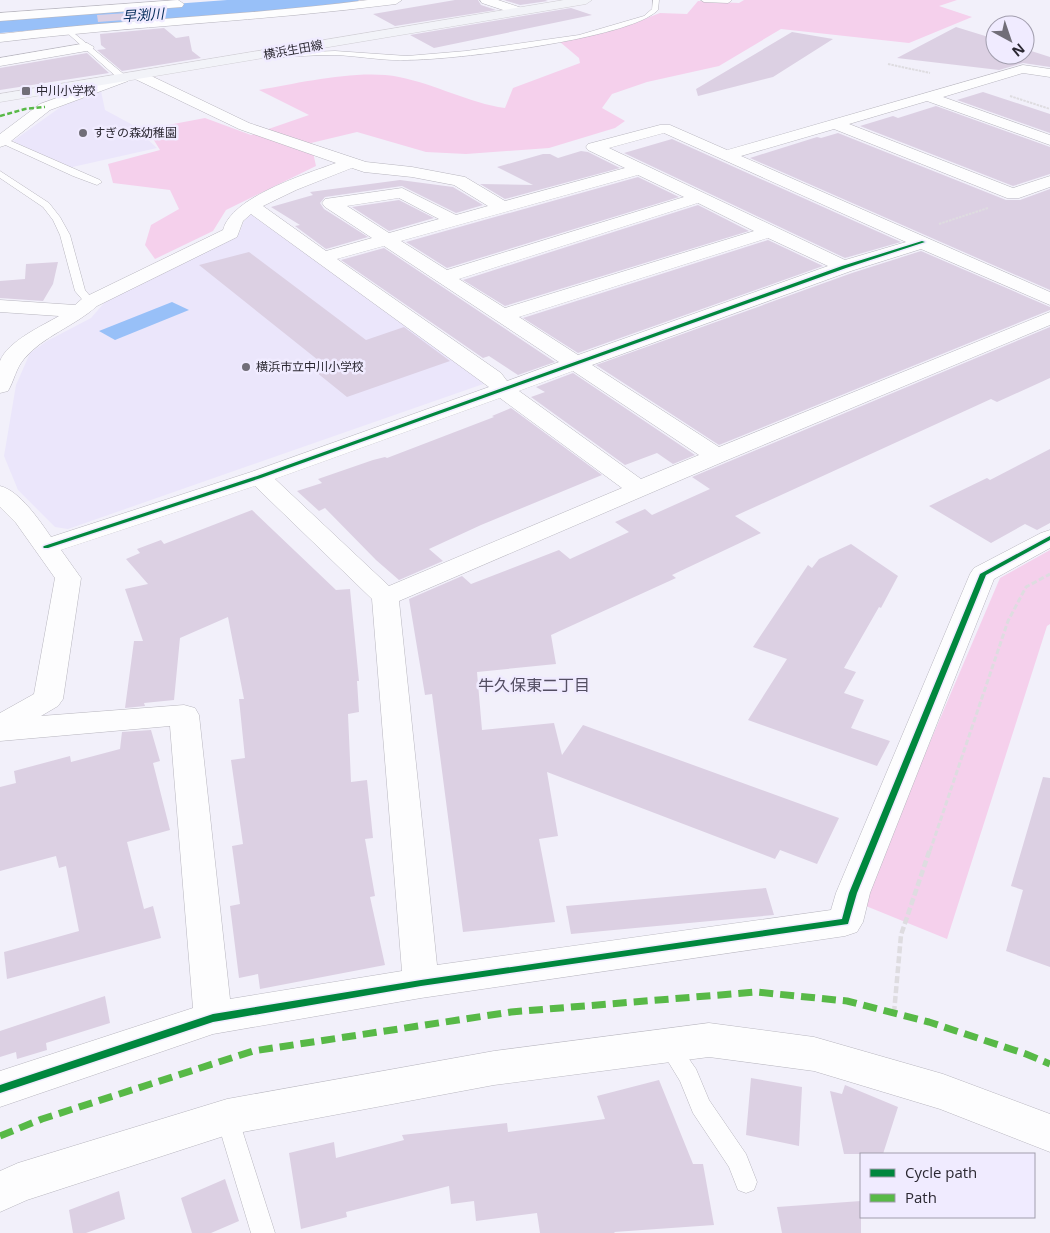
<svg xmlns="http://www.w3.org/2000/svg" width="1050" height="1233" font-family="'Open Sans','Noto Sans JP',sans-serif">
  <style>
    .built { fill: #ebe6fb }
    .green { fill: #f5d0ec }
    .water { fill: #98c0f8 }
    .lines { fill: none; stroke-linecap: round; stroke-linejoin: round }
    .river { fill: #98c0f8; fill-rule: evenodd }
    .building { fill: #dcd0e3 }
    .service-casing { stroke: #b8b6bf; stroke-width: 1 }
    .minor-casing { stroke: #b8b6bf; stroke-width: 1 }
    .primary-casing { stroke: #d0ced4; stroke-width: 1 }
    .path-far2 { stroke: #dedce0; stroke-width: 2; stroke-dasharray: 2.5 1; stroke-linecap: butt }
    .path-far1 { stroke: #dedce0; stroke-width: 3; stroke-dasharray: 5.5 2.5; stroke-linecap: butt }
    .path { stroke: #dedce0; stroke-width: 4.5; stroke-dasharray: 7 3; stroke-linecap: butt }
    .service { fill: #fdfdfe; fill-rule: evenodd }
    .minor { fill: #fdfdfe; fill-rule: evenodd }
    .primary { fill: #f2f3f8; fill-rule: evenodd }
    .quiet-far1 { stroke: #58b947; stroke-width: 2.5; stroke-dasharray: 5 2.5; stroke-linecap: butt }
    .quiet { stroke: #58b947; stroke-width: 7; stroke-dasharray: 14 7; stroke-linecap: butt }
    .cycleway-casing { stroke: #f0ebff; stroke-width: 3 }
    .cycleway { fill: #00873e; fill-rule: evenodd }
    .poi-dot { fill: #716e78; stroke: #f0ebff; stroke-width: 2 }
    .labels { text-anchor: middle; stroke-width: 5; stroke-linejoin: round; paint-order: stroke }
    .far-street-label { font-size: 12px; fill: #2b2832; stroke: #f0ebff }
    .far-poi-label { font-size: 12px; fill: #2b2832; stroke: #f0ebff; text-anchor: start }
    .far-water-label { font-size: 14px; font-style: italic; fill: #032b59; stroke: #f0ebff }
    .neighbourhood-label { font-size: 16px; fill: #534e62; stroke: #f0ebff }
  </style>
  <rect width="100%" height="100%" fill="#f2f0fa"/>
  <path class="built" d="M101 91 105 110 131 124 157 148 68 168 13 141 62 106Z
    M253 212 489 382 68 529 55 527 18 490 4 456 16 385 30 353 47 341 91 318 110 296 239 234 244 221Z"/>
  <path class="green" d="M744 0H957L939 6 972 17 909 43 781 29 719 66 647 82 612 94 602 108 625 121 615 128 549 148 466 154 426 152 357 132 311 143 316 166 226 210 213 231 155 259 145 245 151 225 179 209 170 190 113 183 108 164 160 150 147 129 205 118 251 135 309 115 259 90C300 83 358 69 399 77 435 84 469 103 505 108L513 88 580 63 579 58 560 42 618 29 660 13 687 14 698 1 739 3Z
    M1050 550V624L1047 626 947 939 861 904 1000 578Z"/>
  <path class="water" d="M172 302 189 310 115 340 99 331Z"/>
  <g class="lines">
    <path class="river" d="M227 0H359L355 5 346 8 116 23 0 33V17Z"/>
  </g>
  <path class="building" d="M455 0H478L481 5 496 10 395 26 373 14Z
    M504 0H545L548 1 520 5Z
    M571 8 592 15 434 48 410 35Z
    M143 12 151 18 98 22 97 15Z
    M956 27 995 39V55H1025V49L1050 57V67L1023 63 999 70 897 58Z
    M164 28 176 38 189 36 192 51 201 58 122 71 97 50 106 49 101 45 100 34Z
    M792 32 833 39 773 77 698 96 696 89Z
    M87 53 109 73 0 90V68Z
    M983 92 1050 114V133L957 100Z
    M936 106 1050 147V174L1013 186 860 126 893 116 898 118Z
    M838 133 1006 200H1020L1050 189V290L750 158 817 137 821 138Z
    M672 139 901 242 845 258 624 153Z
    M581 151 588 152 620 168 505 199 480 184 533 185 497 167 543 154H550L558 158Z
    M638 177 679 197 447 268 406 242Z
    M400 180 453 187 483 205 456 213 402 186 325 197 320 203 324 209 368 237 326 249 295 226 300 225 271 207 313 195 310 192Z
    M399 200 434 218 389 231 352 207Z
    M698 205 749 231 505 306 463 280Z
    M768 240 823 266 578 353 523 318Z
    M384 248 555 362 518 375 489 356 483 358 341 260Z
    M921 251 1050 307V310L719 445 596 365 852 273Z
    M249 252 366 340 404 327 450 361 347 397 316 372 328 368 199 265Z
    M58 262 53 284 43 301 0 298V281L25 279 26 264Z
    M1050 327V378L997 402 991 399 735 516 761 533 672 575 676 578 551 635 556 664 477 672 482 730 554 723 562 755 583 725 839 818 817 864 780 850 775 859 547 772 558 836 539 839 555 922 463 932 432 694 425 695 409 599 462 576 471 584 559 550 570 559 629 532 615 522 645 509 652 515 710 489 692 477Z
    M573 373 695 455 673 464 657 453 625 465 531 397 545 392 536 387Z
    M511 408 602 475 481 525 429 549 443 561 399 580 376 560 325 508 319 511 297 491 322 483 318 479 373 460 385 457 387 458 494 417 492 416Z
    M1050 449V523L1037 530 1025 524 991 543 929 506 987 478 990 480Z
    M252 510 336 590 350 589 359 681H357L359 712 348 714 351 782 367 780 373 838 365 839 375 896 370 897 385 965 260 989 258 974 239 978 230 906 240 904 232 846 243 844 231 760 245 758 239 699H244L228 617 180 638 174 700 144 703 145 706 125 708 134 641H143L125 589 148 584 126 559 140 553 137 549 161 540 164 544Z
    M851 544 898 576 881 608 879 607 844 668 856 672 844 693 864 700 851 728 890 741 877 766 748 720 787 659 753 647 808 565 812 568 819 559Z
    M151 730 160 761 153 763 170 830 127 842 144 909 153 906 161 938 7 979 4 952 79 931 66 866 59 868 56 856 0 871V787L16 783 14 771 70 756 71 762 120 749 122 732Z
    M1043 777 1050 778V967L1006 951 1023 890 1011 886Z
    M766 888 774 915 571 934 566 906Z
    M105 996 110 1023 46 1043 47 1050 17 1059 16 1052 0 1057V1031Z
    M751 1078 802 1087 799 1146 746 1135Z
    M659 1080 693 1164H703L714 1225 614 1232 615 1233H540L537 1213 476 1221 474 1201 451 1204 449 1186 346 1212 347 1217 301 1229 289 1153 334 1142 336 1158 404 1140 402 1135 507 1123 508 1132 605 1119 597 1096Z
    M845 1085 898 1107 883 1154H844L830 1091 842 1094Z
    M225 1179 239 1221 211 1233H192L181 1198Z
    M119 1191 125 1219 86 1233H73L69 1210Z
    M861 1201V1233H782L777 1207Z"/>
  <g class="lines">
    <g class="service-casing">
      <path id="service" d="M653 0H659L658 10C630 39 453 60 407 60 383 61 359 56 335 55 311 55 287 57 263 58L259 56 263 54 335 51 407 56 466 51 579 35 644 16 652 9Z
        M701 0H731V1L728 3 704 2Z
        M65 29H69L126 76V80H120L65 31Z
        M4 138 100 180 102 182 97 185 73 176 1 143V139Z
        M0 171 49 203 60 217 70 235 85 290 95 302 94 304H86L75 291 60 235 53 220 43 207 0 178Z
        M668 1036 675 1039 696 1069 709 1100 746 1154 757 1182 754 1190 746 1193 738 1190 729 1167 693 1113 680 1081 658 1045 661 1039Z
        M227 1107 235 1110 238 1117 275 1233H251L216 1117 219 1110Z"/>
    </g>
    <g class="minor-casing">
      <path id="minor" d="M178 0 184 4 182 7 0 21V13Z
        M368 0H402L396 4C264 21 132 26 0 42V34C122 19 246 16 368 0Z
        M480 0H498L522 8 524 11 518 15 482 3Z
        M87 43 94 47 92 50 0 66V58Z
        M1023 65 1050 69V77L1023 73 943 97 1050 135V145L927 101 849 124 1013 188 1050 176V187L1019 198H1007L834 129 741 156 1050 292V305L921 249 851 271 592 365 719 447 1050 312V325L725 461 399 601 437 965 831 910 836 893 970 574 974 568 1041 533 1050 530V548L994 579 870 893 863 922 857 932 845 936 421 998 213 1034 0 1107V1071L193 1008 170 726 0 741V713L34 694 55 578 16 523 0 507V486C20 491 39 520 51 537L251 472 489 387 251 214 243 221 237 237 97 306C75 326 43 336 24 359 16 368 14 381 8 391L0 393C0 384 0 370 0 361 8 341 42 326 59 316L0 312V300L75 305 83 298 223 230C231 197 306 174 336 163L239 129 133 78 131 75 133 72H143L249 123 366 162 412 167 465 177 505 201 625 168 588 150 586 147 588 144 660 125H670L727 150ZM664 133 906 242 845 260 609 148ZM352 168 364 172 412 177 454 185 488 206 456 215 402 188 325 199 322 203 325 207 372 238 326 251 263 206 296 190ZM638 175 684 197 447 270 401 241ZM399 198 439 219 389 233 347 206ZM698 203 754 231 505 308 459 279ZM768 238 828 266 578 355 519 317ZM384 246 559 362 507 381 501 373 337 259ZM573 371 699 455 641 479 519 391ZM500 398 622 488 389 586 275 479ZM255 486 372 599 402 971 230 999 199 715 195 708 184 705 41 716 58 706 63 699 81 578 61 550Z
        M123 74 128 75 130 78 128 81 50 110 6 145 0 147V134L40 104Z
        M709 1023 814 1037 943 1074 1050 1114V1152L940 1109 814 1071 709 1057 494 1085 227 1135 27 1200 0 1212V1171L18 1163 227 1099 494 1051Z"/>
    </g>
    <g class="primary-casing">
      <path id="primary" d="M564 0H592L586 4 0 102V94Z"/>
    </g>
    <path class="path-far2" d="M888 64 930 73
      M1010 96 1050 109
      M939 224 988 208"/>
    <path class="path-far1" d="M930 851 1008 621 1026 587 1050 574"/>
    <path class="path" d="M894 1013 901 935 930 849"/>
    <use href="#service" class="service"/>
    <use href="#minor" class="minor"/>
    <use href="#primary" class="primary"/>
    <path class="quiet-far1" d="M0 116 25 109 45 107"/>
    <path class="quiet" d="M0 1136 42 1119 253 1051 511 1012 756 992 847 1001 929 1022 1026 1054 1050 1064"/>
    <g class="cycleway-casing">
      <path id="cycleway" d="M922 241 925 242 846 268 261 478 48 548H44L43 547 44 546 257 476 842 266Z
        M1050 536V540L986 575 857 893 848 924 421 986 213 1022 0 1093V1085L213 1014 421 980 842 919 849 893 980 574Z"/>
    </g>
    <use href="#cycleway" class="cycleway"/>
  </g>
  <g class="poi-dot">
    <rect x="21" y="86" width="10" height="10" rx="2.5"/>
    <circle cx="83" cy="133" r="5"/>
    <circle cx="246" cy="367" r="5"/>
  </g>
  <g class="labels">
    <g class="far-street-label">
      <text transform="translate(293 50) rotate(-10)" y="4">横浜生田線</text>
    </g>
    <g class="far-poi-label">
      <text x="36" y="95">中川小学校</text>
      <text x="93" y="137">すぎの森幼稚園</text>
      <text x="256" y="371">横浜市立中川小学校</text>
    </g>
    <g class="far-water-label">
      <text transform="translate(143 15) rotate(-4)" y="5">早渕川</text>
    </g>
    <g class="neighbourhood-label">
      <text x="534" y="691">牛久保東二丁目</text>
    </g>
  </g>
  <rect x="860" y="1153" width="175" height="65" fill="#f0ebff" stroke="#a19dad"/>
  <rect x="870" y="1169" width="25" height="8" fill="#00873e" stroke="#a19dad"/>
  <text x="905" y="1178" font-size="15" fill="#2b2832">Cycle path</text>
  <rect x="870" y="1194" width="25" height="8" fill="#58b947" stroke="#a19dad"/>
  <text x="905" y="1203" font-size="15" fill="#2b2832">Path</text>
  <g transform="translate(1010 40) rotate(140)"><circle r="24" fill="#f0ebff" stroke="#a19dad"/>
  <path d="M0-4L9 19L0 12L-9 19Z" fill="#716e78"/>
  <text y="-8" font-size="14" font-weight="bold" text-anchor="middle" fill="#2b2832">N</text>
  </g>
</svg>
